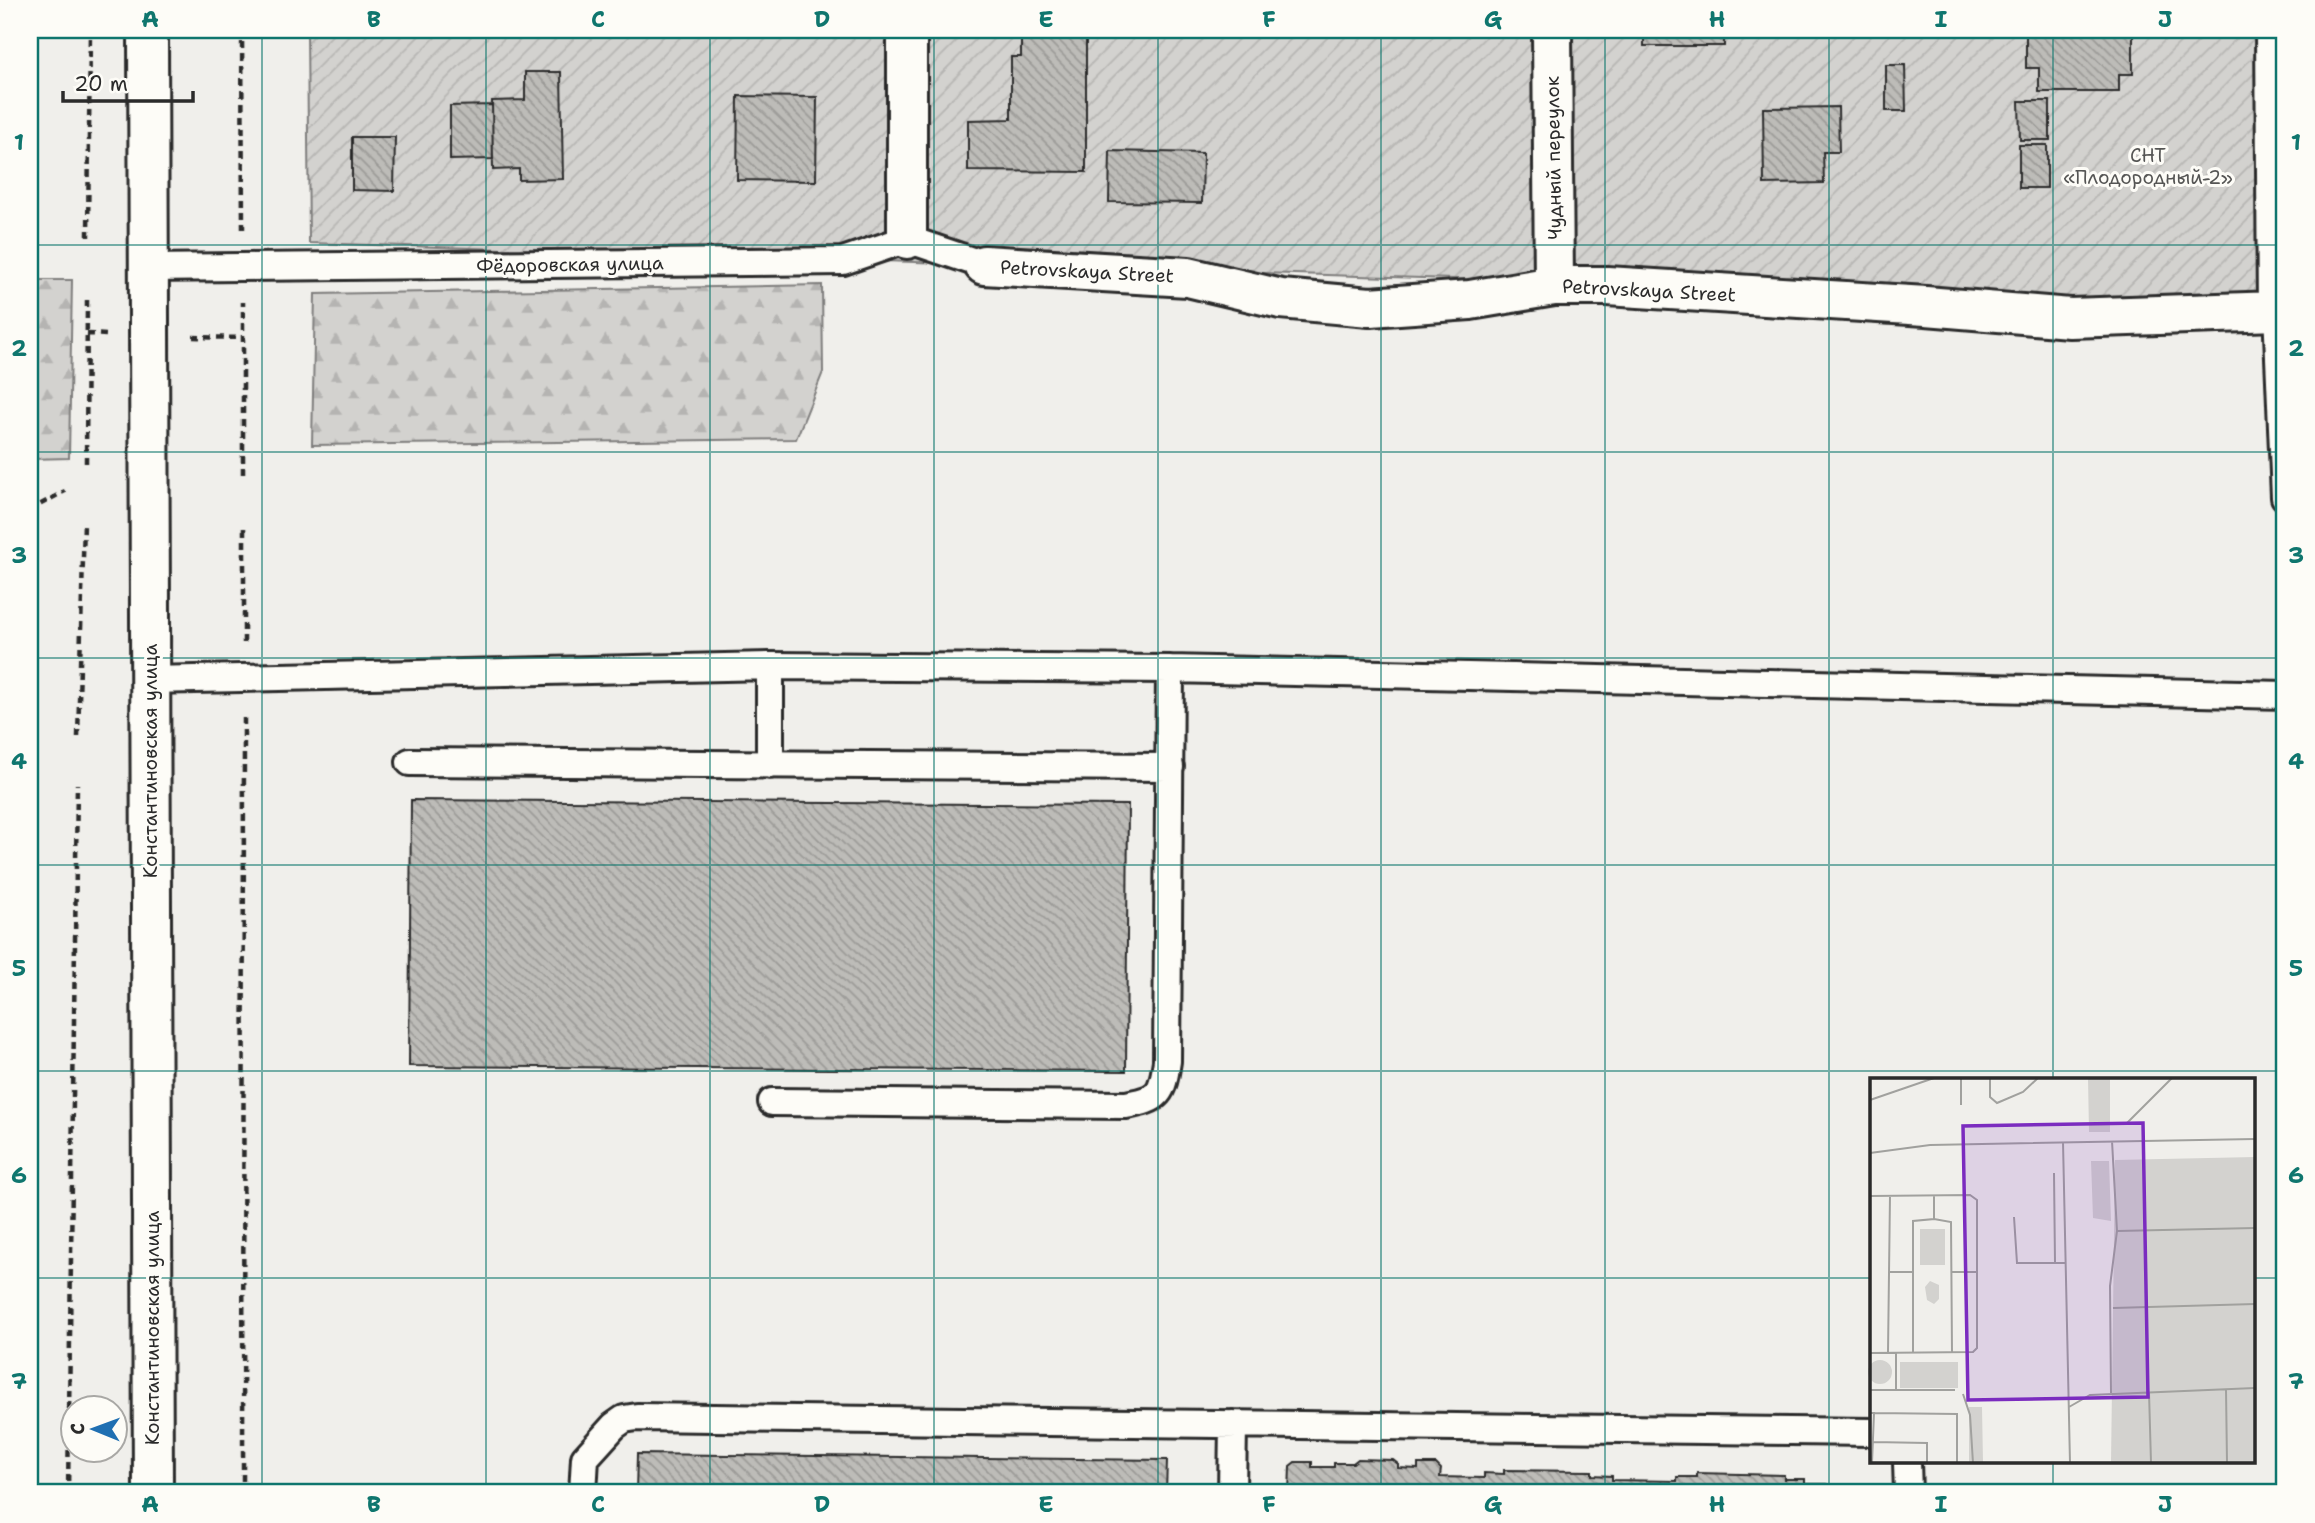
<svg xmlns="http://www.w3.org/2000/svg" width="2315" height="1523" font-family="'Shantell Sans',sans-serif">
  <style>
    .forest { fill: url(#forest-firs); stroke: #7f7e7d; stroke-width: 2 }
    .garden { fill: url(#garden-furrows); stroke: #7f7e7d; stroke-width: 2 }
    .building { fill: url(#building-back-hatch); stroke: #2b2b2b; stroke-width: 2 }
    .lines { fill: none; stroke-linecap: round; stroke-linejoin: round }
    .lane-casing { stroke: #2b2b2b; stroke-width: 32 }
    .street-casing { stroke: #2b2b2b; stroke-width: 44 }
    .path { stroke: #2b2b2b; stroke-width: 4.5; stroke-dasharray: 7 5; stroke-linecap: butt }
    .lane { stroke: #fdfcf7; stroke-width: 26 }
    .street { stroke: #fdfcf7; stroke-width: 38 }
    .grid { fill: none; stroke: #0f766e; stroke-width: 2; stroke-opacity: 0.55 }
    .labels { text-anchor: middle; stroke-width: 6; stroke-linejoin: round; paint-order: stroke }
    .park-label { font-size: 19px; fill: #555554; stroke: #fdfcf7 }
    .street-label { font-size: 19px; fill: #2b2b2b; stroke: #fdfcf7 }
    .inset-road { fill: none; stroke: #a1a19e; stroke-width: 2 }
    .view { fill: #7b2cbf; fill-opacity: 0.15; stroke: #7b2cbf; stroke-width: 3.5 }
    .inset-edge { fill: none; stroke: #2b2b2b; stroke-width: 3.5 }
    .neatline { fill: none; stroke: #0f766e; stroke-width: 2.5 }
    .grid-label { font-size: 23px; text-anchor: middle; font-weight: bold; fill: #0f766e }
  </style>
  <defs>
    <pattern id="forest-firs" width="22" height="20" patternUnits="userSpaceOnUse" patternTransform="scale(1.75)"><rect width="22" height="20" fill="#d3d2cf"/><path d="M5 1l3.5 6h-7zM16 11l3.5 6h-7z" fill="#b5b4b2"/></pattern>
    <pattern id="garden-furrows" width="10" height="10" patternUnits="userSpaceOnUse" patternTransform="scale(1.75)"><rect width="10" height="10" fill="#d3d2cf"/><path d="M-1 1l2-2M0 10L10 0M9 11l2-2" fill="none" stroke="#b5b4b2"/></pattern>
    <pattern id="building-back-hatch" width="6" height="6" patternUnits="userSpaceOnUse" patternTransform="scale(1.75)"><rect width="6" height="6" fill="#bdbcb8"/><path d="M-1 5l2 2M0 0l6 6M5-1l2 2" fill="none" stroke="#9a9996"/></pattern>
  </defs>
  <rect width="100%" height="100%" fill="#f0efeb"/>
  <filter id="ink" filterUnits="userSpaceOnUse"><feTurbulence type="fractalNoise" baseFrequency=".0143" numOctaves="2"/><feDisplacementMap in="SourceGraphic" scale="14" xChannelSelector="R" yChannelSelector="G"/><feConvolveMatrix kernelMatrix="1 2 1 2 8 2 1 2 1" color-interpolation-filters="sRGB"/></filter>
  <g filter="url(#ink)">
    <path class="forest" d="M30 280H72L69 458 30 459Z
      M822 285 823 372 796 439 312 445 315 294Z"/>
    <path class="garden" d="M307 30H2285V314L2093 299 309 243Z"/>
    <path class="building" d="M1644 30H1724V46H1644Z
      M2026 30H2133V74H2119V92H2039V68H2026Z
      M1021 37H1086V172L968 171V120L1011 119V57H1021Z
      M1886 65H1905L1906 111H1886Z
      M525 72H561L563 179 519 180V169L493 170 492 101 525 100Z
      M738 96 817 97 816 181 737 180Z
      M2019 101H2050V140H2020Z
      M492 105 493 159 450 160V106Z
      M1838 107 1839 152H1823L1824 183 1764 184 1763 108Z
      M352 137H395L394 191 352 190Z
      M2019 145H2047V188H2019Z
      M1110 151 1203 153 1202 203 1109 202Z
      M411 800 1128 805 1126 1071 409 1066Z
      M637 1454 1167 1460 1166 1493H636Z
      M1358 1459 1393 1460 1398 1464V1468L1418 1469V1464H1436L1441 1469 1440 1477 1484 1478V1473L1504 1474V1470L1592 1471V1475L1612 1476V1480L1677 1481V1477H1697V1473L1784 1475V1479H1805V1484H1826L1825 1493H1289L1290 1466 1295 1462H1312V1467H1334V1463H1353Z
      M1932 1488 1966 1489V1493H1932Z"/>
    <g class="lines">
      <g class="lane-casing">
        <path id="lane" d="M147 268 843 261 907 239 984 265
          M2277 311 2285 497
          M149 680 770 666 1170 669 2285 695
          M410 762 1170 767
          M770 765V666
          M772 1102 1126 1105C1160 1099 1162 1094 1167 1061L1170 669
          M1907 1462 1908 1493
          M583 1493 585 1458 614 1426 624 1419 637 1417 1872 1432
          M1232 1493 1233 1424"/>
      </g>
      <g class="street-casing">
        <path id="street" d="M148 30 153 1493
          M907 30V239
          M1552 30 1554 286
          M984 265 1188 277 1281 299 1370 307 1470 300 1554 286H1607L1926 306 2070 318 2277 311 2275 30"/>
      </g>
      <path class="path" d="M242 30 243 232
        M88 237 90 30
        M87 334 107 335
        M193 337 243 338
        M86 463 87 299
        M243 474V302
        M30 510 65 491
        M244 643V525
        M78 737 84 522
        M68 1493 77 784
        M243 1493 244 714"/>
      <use href="#lane" class="lane"/>
      <use href="#street" class="street"/>
    </g>
  </g>
  <path class="grid" d="M262 30V1493M486 30V1493M710 30V1493M934 30V1493M1158 30V1493M1381 30V1493M1605 30V1493M1829 30V1493M2053 30V1080M30 245H2285M30 452H2285M30 658H2285M30 865H2285M30 1071H2285M30 1278H1872M2254 1278H2285M2053 1462V1493"/>
  <g class="labels">
    <g class="park-label">
      <text x="2148" y="162">СНТ<tspan x="2148" dy="22">«Плодородный-2»</tspan></text>
    </g>
    <g class="street-label">
      <text transform="translate(1553 158) rotate(-91)" y="7">Чудный переулок</text>
      <text transform="translate(570 264) rotate(-1)" y="7">Фёдоровская улица</text>
      <text transform="translate(1087 271) rotate(3)" y="7">Petrovskaya Street</text>
      <text transform="translate(1649 290) rotate(3)" y="7">Petrovskaya Street</text>
      <text transform="translate(150 761) rotate(-90)" y="7">Константиновская улица</text>
      <text transform="translate(152 1328) rotate(-90)" y="7">Константиновская улица</text>
    </g>
  </g>
  <g transform="translate(1870 1078)">
    <rect width="385" height="385" fill="#f0efeb"/>
    <path d="M50 151H75V187H50ZM60 203 69 207V221L64 226 57 222 55 209ZM-2 294a12 12 0 1 1 24 0a12 12 0 1 1-24 0ZM30 284H88V310H30Z" fill="#d3d2cf"/>
    <path d="M218 0H240V54H219ZM221 83H239L241 143 223 140ZM99 329H112L113 385H99Z" fill="#d3d2cf"/>
    <path d="M385 79V385H241L245 82Z" fill="#d3d2cf"/>
    <path class="inset-road" d="M120 0V19L127 25 153 14 168 0M0 22 64 0M91 27V0M256 46 302 0M193 64 200 385M0 75 60 67 385 61M184 95 185 185M0 118 100 117 107 122V270L103 274 0 275M144 139 147 185H196M64 141 81 144 82 274M247 153 385 150M20 194H43V143L64 141V117M43 194V274M81 194H107M243 230 385 226M18 274 20 117M26 274V312M356 311 357 385M0 312H85M279 314 281 385M241 315 240 208 247 153 242 63M93 316 100 337 103 385M199 329 220 317 385 310M0 335H4L2 385M4 335 87 336V385M3 364 57 365V385"/>
    <path class="view" d="M273 45 278 319 98 322 93 48Z"/>
    <rect width="385" height="385" class="inset-edge"/>
  </g>
  <rect width="2315" height="1523" fill="none" stroke="#fdfcf7" stroke-width="77"/>
  <g transform="translate(94 1429) rotate(271)"><circle r="33" fill="#fdfcf7" stroke="#a9a8a5" stroke-width="2"/>
  <path d="M0-5L12 26L0 18L-12 26Z" fill="#1f6fb2"/>
  <text y="-10" font-size="19" font-weight="bold" text-anchor="middle" fill="#2b2b2b">С</text>
  </g>
  <path d="M63 91v10h130v-10" fill="none" stroke="#2b2b2b" stroke-width="3.5"/>
  <text x="74" y="91" font-size="21" fill="#2b2b2b" stroke="#fdfcf7" stroke-width="5" paint-order="stroke">20 m</text>
  <rect x="38" y="38" width="2238" height="1446" class="neatline"/>
  <g class="grid-label">
    <text x="150" y="27">A</text>
    <text x="374" y="27">B</text>
    <text x="598" y="27">C</text>
    <text x="822" y="27">D</text>
    <text x="1046" y="27">E</text>
    <text x="1269" y="27">F</text>
    <text x="1493" y="27">G</text>
    <text x="1717" y="27">H</text>
    <text x="1941" y="27">I</text>
    <text x="2165" y="27">J</text>
    <text x="19" y="150">1</text>
    <text x="2296" y="150">1</text>
    <text x="19" y="356">2</text>
    <text x="2296" y="356">2</text>
    <text x="19" y="563">3</text>
    <text x="2296" y="563">3</text>
    <text x="19" y="769">4</text>
    <text x="2296" y="769">4</text>
    <text x="19" y="976">5</text>
    <text x="2296" y="976">5</text>
    <text x="19" y="1183">6</text>
    <text x="2296" y="1183">6</text>
    <text x="19" y="1389">7</text>
    <text x="2296" y="1389">7</text>
    <text x="150" y="1512">A</text>
    <text x="374" y="1512">B</text>
    <text x="598" y="1512">C</text>
    <text x="822" y="1512">D</text>
    <text x="1046" y="1512">E</text>
    <text x="1269" y="1512">F</text>
    <text x="1493" y="1512">G</text>
    <text x="1717" y="1512">H</text>
    <text x="1941" y="1512">I</text>
    <text x="2165" y="1512">J</text>
  </g>
</svg>
